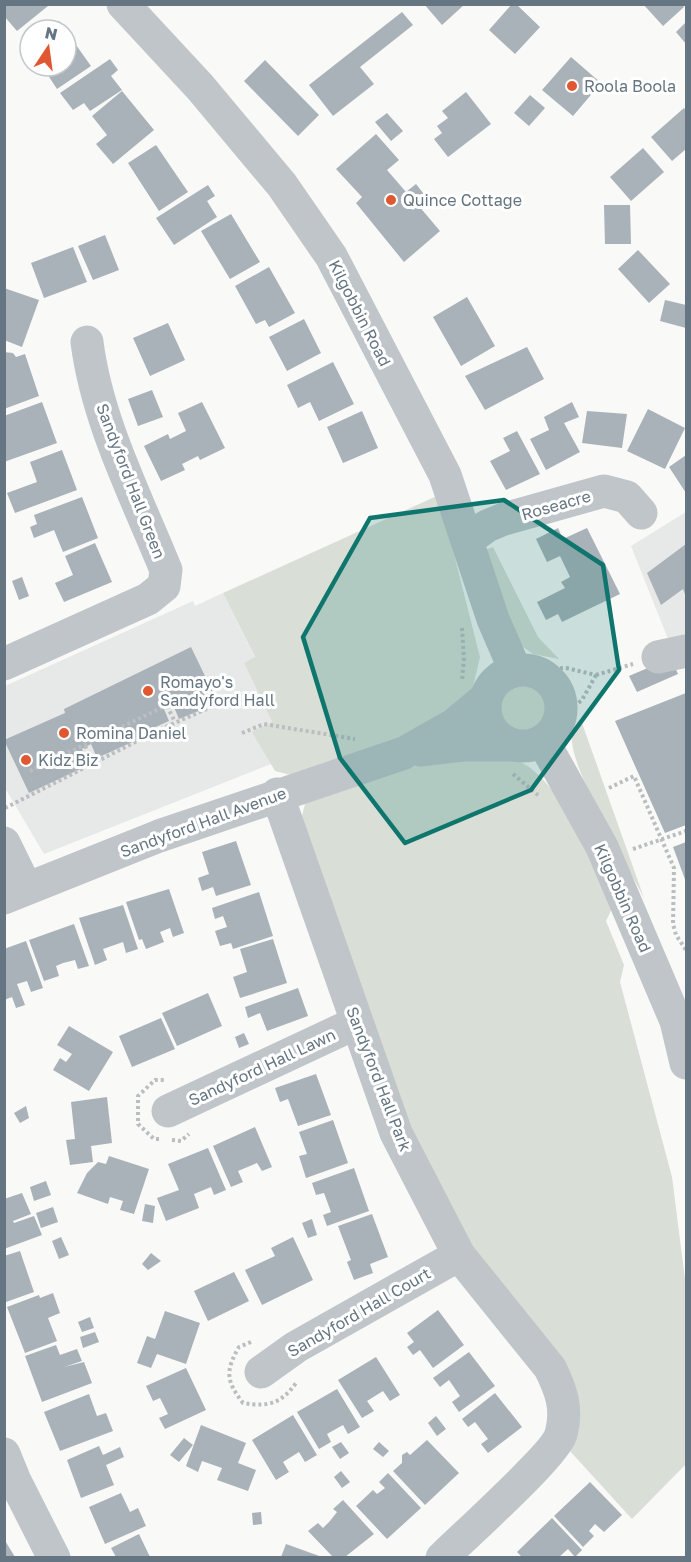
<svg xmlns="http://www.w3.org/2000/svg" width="691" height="1562" font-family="'Golos Text',sans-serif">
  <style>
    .built { fill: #e7e8e8 }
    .green { fill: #d9ded6 }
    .building { fill: #a9b2b8 }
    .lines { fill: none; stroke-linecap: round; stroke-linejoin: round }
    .path { stroke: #bbbec1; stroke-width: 4; stroke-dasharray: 3 3; stroke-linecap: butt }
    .minor { stroke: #c0c5c9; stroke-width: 33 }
    .marked { fill: #0f766e; fill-opacity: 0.2; stroke: #0f766e; stroke-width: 4.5; stroke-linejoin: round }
    .poi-dot { fill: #e05831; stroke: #fff; stroke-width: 2 }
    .labels { text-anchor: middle; stroke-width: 6; stroke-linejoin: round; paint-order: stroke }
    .poi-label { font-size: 16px; fill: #657581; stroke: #fff; text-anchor: start }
    .street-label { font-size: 16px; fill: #657581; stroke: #fff }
  </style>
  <rect width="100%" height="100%" fill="#f9f9f7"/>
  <path class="built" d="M686 512V635L668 639 631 546Z
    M223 593 255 658 244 663 272 722 253 732 271 764 44 854 5 788V686L193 601 195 606Z"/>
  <path class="green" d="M439 495 480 657 472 691 447 721 291 775 275 771 252 732 272 722 244 663 255 657 223 593Z
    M493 547 538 637 559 659 533 654 520 645 485 550Z
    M498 708a25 25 0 1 1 50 0a25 25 0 1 1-50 0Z
    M584 717 582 723 644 898C628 866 567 764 572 734Z
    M456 753C476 755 501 755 520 762 558 778 598 868 614 904L606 921 624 965 620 982 672 1177 686 1287V1464L632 1519 569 1450 578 1415 479 1258 416 1144 301 820 305 804 315 798Z"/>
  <path class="building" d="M4 4H47L48 6 17 31 4 16Z
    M424 4H465L442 25Z
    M512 4H516L540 27 515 54 489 30Z
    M643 4H682L684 7 663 26Z
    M402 12 413 25 360 67 374 84 333 116 309 85Z
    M59 21 65 30H45Z
    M686 22V44L676 32Z
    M66 31 91 66 57 89 42 66H66Z
    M571 57 601 83 573 116 542 90Z
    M110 59 118 70 111 76 122 90 90 111 84 103 73 110 60 93Z
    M265 60 319 115 298 136 244 81Z
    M122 91 154 130 113 164 96 144 107 135 92 116Z
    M466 92 491 124 448 157 434 139 442 133 437 126 448 118 442 111Z
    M530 95 545 108 529 126 514 113Z
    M684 108 686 111V149L672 161 651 137Z
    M387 113 403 131 391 141 375 122Z
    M376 134 399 160 387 170 406 192 416 184 427 198 418 205 440 231 404 262 356 203 362 197 336 169Z
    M156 145 188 192 159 211 128 163Z
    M643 148 664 172 631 201 610 177Z
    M208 185 215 196 207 201 217 217 174 245 156 218Z
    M604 205H630L631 244H605Z
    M231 214 260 262 230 279 201 231Z
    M105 235 119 270 93 280 78 246Z
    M73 247 87 282 44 298 31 263Z
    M638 250 670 284 649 303 618 269Z
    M269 267 295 313 269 327 265 320 256 324 235 286Z
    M4 288 39 300 22 347 4 340Z
    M467 297 495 346 461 366 433 317Z
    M665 300 686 305V328L660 321Z
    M304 319 321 353 287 371 269 337Z
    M168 323 185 360 150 376 133 338Z
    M527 347 544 379 485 410 465 376Z
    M4 352 13 353 16 357 25 354 39 396 4 409Z
    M333 362 354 404 319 421 310 402 298 408 287 385Z
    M152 390 163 417 138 426 128 399Z
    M42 402 57 443 4 462V416Z
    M202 402 225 448 200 460 198 456 182 464 185 470 161 481 144 446 168 434 170 439 186 431 178 413Z
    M572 402 579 417 564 423 580 452 546 470 530 439 549 430 544 417Z
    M648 409 685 428 665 469 627 451Z
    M362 411 378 448 343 463 327 427Z
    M587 411 627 414 622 448 582 443Z
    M517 431 540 474 506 490 490 461 510 451 503 438Z
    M62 450 77 490 15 513 7 493 37 482 30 462Z
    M686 455V493L669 467Z
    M82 497 98 538 63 552 54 530 34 538 30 527 37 524 34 515Z
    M558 528 563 539 587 528 620 594 562 622 558 614 546 620 537 602 565 588 561 582 570 577 560 556 547 562 536 539Z
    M95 543 112 582 64 602 55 583 73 575 65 556Z
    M686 544V597L683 589 661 605 647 573Z
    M22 577 29 596 19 600 12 581Z
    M191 647 218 703 179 719 173 705 164 709 169 721 149 730 150 734 97 758 91 744 82 749 89 765 29 793 4 740 65 713 64 709Z
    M671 658 678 674 637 692 629 676Z
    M686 693V825L665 833 615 721Z
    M236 841 251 885 216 896 213 887 202 891 198 878 209 874 202 852Z
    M686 842V882L673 847Z
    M169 889 184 933 173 937 170 928 160 932 164 942 146 949 142 939 139 940 126 902Z
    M259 892 273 936 233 949 231 943 220 946 215 931 227 927 223 916 215 919 212 908Z
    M123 905 138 949 126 953 123 942 103 949 107 960 95 965 79 918Z
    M74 924 89 966 78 969 75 960 63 963 56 966 59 976 44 981 29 940Z
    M273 939 287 983 240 998 233 977 247 972 240 949Z
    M26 941 43 988 31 992 27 981 17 984 25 1005 16 1008 12 997 4 1000V949Z
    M298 988 308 1016 267 1031 260 1013 248 1018 245 1007Z
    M208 993 222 1026 177 1046 162 1013Z
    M161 1018 175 1049 132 1067 119 1036Z
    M69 1026 113 1052 89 1091 53 1070 60 1058 66 1062 72 1054 57 1045Z
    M244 1033 249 1044 239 1048 235 1037Z
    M316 1074 331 1115 298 1126 288 1099 280 1102 275 1088Z
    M107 1097 112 1143 91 1146 93 1162 70 1165 66 1140 75 1139 71 1102Z
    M26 1106 29 1118 20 1123 14 1113Z
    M333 1120 348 1163 306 1178 299 1156 307 1154 299 1132Z
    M255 1127 272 1167 262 1171 257 1163 238 1171 243 1182 231 1187 213 1146Z
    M208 1148 226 1190 214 1195 211 1187 194 1194 199 1208 166 1221 157 1198 179 1190 168 1164Z
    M109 1156 149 1169 134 1214 120 1210 123 1201 110 1197 108 1204 77 1193 87 1173 98 1162 106 1164Z
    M354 1168 369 1211 327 1226 323 1215 331 1212 324 1193 316 1195 312 1183Z
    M46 1181 51 1195 34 1201 30 1187Z
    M22 1193 31 1214 13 1221 14 1223 34 1216 42 1235 4 1249V1199Z
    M145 1204 155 1206 153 1223 142 1221Z
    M53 1207 58 1222 41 1228 36 1213Z
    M372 1214 388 1257 370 1264 373 1273 354 1280 347 1262 351 1260 338 1226Z
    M312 1219 317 1235 308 1238 302 1223Z
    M61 1237 69 1255 59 1259 52 1241Z
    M293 1237 313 1280 262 1305 245 1270 275 1256 271 1248Z
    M20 1251 34 1292 6 1302 4 1256Z
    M151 1253 161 1261 148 1270 142 1264Z
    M234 1272 249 1301 208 1321 194 1291Z
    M53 1293 60 1313 48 1318 57 1341 25 1353 7 1307 39 1295 40 1298Z
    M438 1310 464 1345 433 1368 420 1350 413 1355 407 1347 414 1342 407 1333Z
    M165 1311 200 1323 186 1364 157 1354 151 1368 137 1363 147 1336 155 1339Z
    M90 1317 94 1328 82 1332 78 1322Z
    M95 1332 99 1342 83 1348 80 1337Z
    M56 1345 60 1355 77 1349 82 1361 64 1367 84 1362 92 1383 42 1402 25 1356Z
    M469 1352 495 1386 459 1412 452 1402 460 1396 449 1380 440 1387 433 1378Z
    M376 1357 400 1395 390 1401 383 1391 367 1401 374 1411 362 1418 338 1380Z
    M186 1368 206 1410 165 1429 159 1418 168 1414 160 1398 153 1401 146 1386Z
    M337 1389 360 1427 348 1434 343 1425 327 1434 331 1442 319 1449 297 1412Z
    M495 1393 522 1427 488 1453 481 1444 488 1439 475 1422 468 1427 462 1419Z
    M89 1394 97 1416 106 1413 113 1431 60 1451 44 1412Z
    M293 1415 317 1455 305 1462 299 1452 283 1462 289 1472 276 1480 252 1440Z
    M436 1416 446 1429 437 1436 428 1423Z
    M201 1425 246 1443 238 1463 256 1470 248 1491 217 1480 222 1468 202 1461 198 1472 186 1466Z
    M184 1438 193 1445 179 1462 170 1455Z
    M427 1440 459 1473 425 1505 393 1471 402 1463V1455L407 1452 410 1455Z
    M341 1442 349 1453 340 1459 332 1447Z
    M379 1442 389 1451 383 1457 373 1449Z
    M99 1446 103 1455 120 1447 124 1457 106 1465 114 1485 81 1498 67 1460Z
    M341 1471 350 1482 342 1488 334 1477Z
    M388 1473 421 1508 387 1539 356 1506 373 1490 377 1494 385 1488 379 1482Z
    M590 1482 622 1515 604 1532 595 1524 589 1531 594 1536 583 1547 554 1516Z
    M121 1493 130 1512 138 1508 146 1526 105 1544 89 1507Z
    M343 1500 374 1534 345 1557H333L308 1531 318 1523 323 1528 330 1521 337 1512 333 1509Z
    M261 1512 262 1524 253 1525 252 1513Z
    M552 1518 582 1550 575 1557 568 1549 559 1557H522L517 1552Z
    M139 1534 150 1557H116L111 1548Z
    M4 1539 15 1557H4Z
    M286 1544 322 1557H281Z"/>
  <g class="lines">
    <path class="path" d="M462 628 464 658 462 680
      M542 669 566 668 596 675
      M596 675 633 664
      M167 706 175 722
      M560 718 582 700 596 675
      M242 733 264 724 355 739
      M85 746 95 765
      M30 771 186 696
      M513 774 539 796
      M609 788 634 776 674 868 673 924 676 935 686 950
      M5 808 161 729 227 700
      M633 849 686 831
      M159 1139H154L138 1124V1096L155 1080H166
      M172 1140 181 1141 189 1134
      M251 1342 239 1347C225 1371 226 1381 243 1403 268 1407 281 1404 296 1383"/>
    <path class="minor" d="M123 4 200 87 282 185 331 256 445 475 493 619 515 670
      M468 540 487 526 504 519 604 491 627 497 641 513
      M658 657 686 651
      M4 664 148 599 164 586 166 570C136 496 97 421 87 342
      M485 708a38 38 0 1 1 76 0a38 38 0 1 1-76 0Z
      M543 741 602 847 676 1021 686 1063
      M420 750 463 745H510
      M277 794 396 1133 459 1255 550 1368C561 1390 568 1409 561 1434 556 1454 463 1537 442 1558
      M4 843 26 888
      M4 898 159 836 404 753 455 724 485 699
      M168 1111 356 1023
      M261 1372 296 1347 459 1255
      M4 1454 15 1481 54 1558"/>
  </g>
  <path class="marked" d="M504 500 603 565 619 670 531 790 405 843 340 758 303 637 370 518Z"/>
  <g class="poi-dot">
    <circle cx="572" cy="86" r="6"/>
    <circle cx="391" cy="200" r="6"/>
    <circle cx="148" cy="691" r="6"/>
    <circle cx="64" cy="733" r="6"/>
    <circle cx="26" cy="760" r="6"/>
  </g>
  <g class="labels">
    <g class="poi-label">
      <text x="584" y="92">Roola Boola</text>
      <text x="403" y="206">Quince Cottage</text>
      <text x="160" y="688">Romayo's<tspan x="160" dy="18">Sandyford Hall</tspan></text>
      <text x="76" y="739">Romina Daniel</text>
      <text x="38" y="766">Kidz Biz</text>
    </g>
    <g class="street-label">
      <text transform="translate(360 313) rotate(63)" y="6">Kilgobbin Road</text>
      <text transform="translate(131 481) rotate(69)" y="6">Sandyford Hall Green</text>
      <text transform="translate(556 505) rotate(-16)" y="6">Roseacre</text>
      <text transform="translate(203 822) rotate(-20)" y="6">Sandyford Hall Avenue</text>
      <text transform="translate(623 898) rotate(66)" y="6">Kilgobbin Road</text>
      <text transform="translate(262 1067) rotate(-25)" y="6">Sandyford Hall Lawn</text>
      <text transform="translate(379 1079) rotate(69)" y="6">Sandyford Hall Park</text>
      <text transform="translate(359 1312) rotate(-30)" y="6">Sandyford Hall Court</text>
    </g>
  </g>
  <rect width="691" height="1562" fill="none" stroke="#657581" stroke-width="12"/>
  <g transform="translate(48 48) rotate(13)"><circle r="28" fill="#ffffff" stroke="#c1c8cd" stroke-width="1.5"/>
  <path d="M0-4.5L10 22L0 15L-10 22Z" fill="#e05831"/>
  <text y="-9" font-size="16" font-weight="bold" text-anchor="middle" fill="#657581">N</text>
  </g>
</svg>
